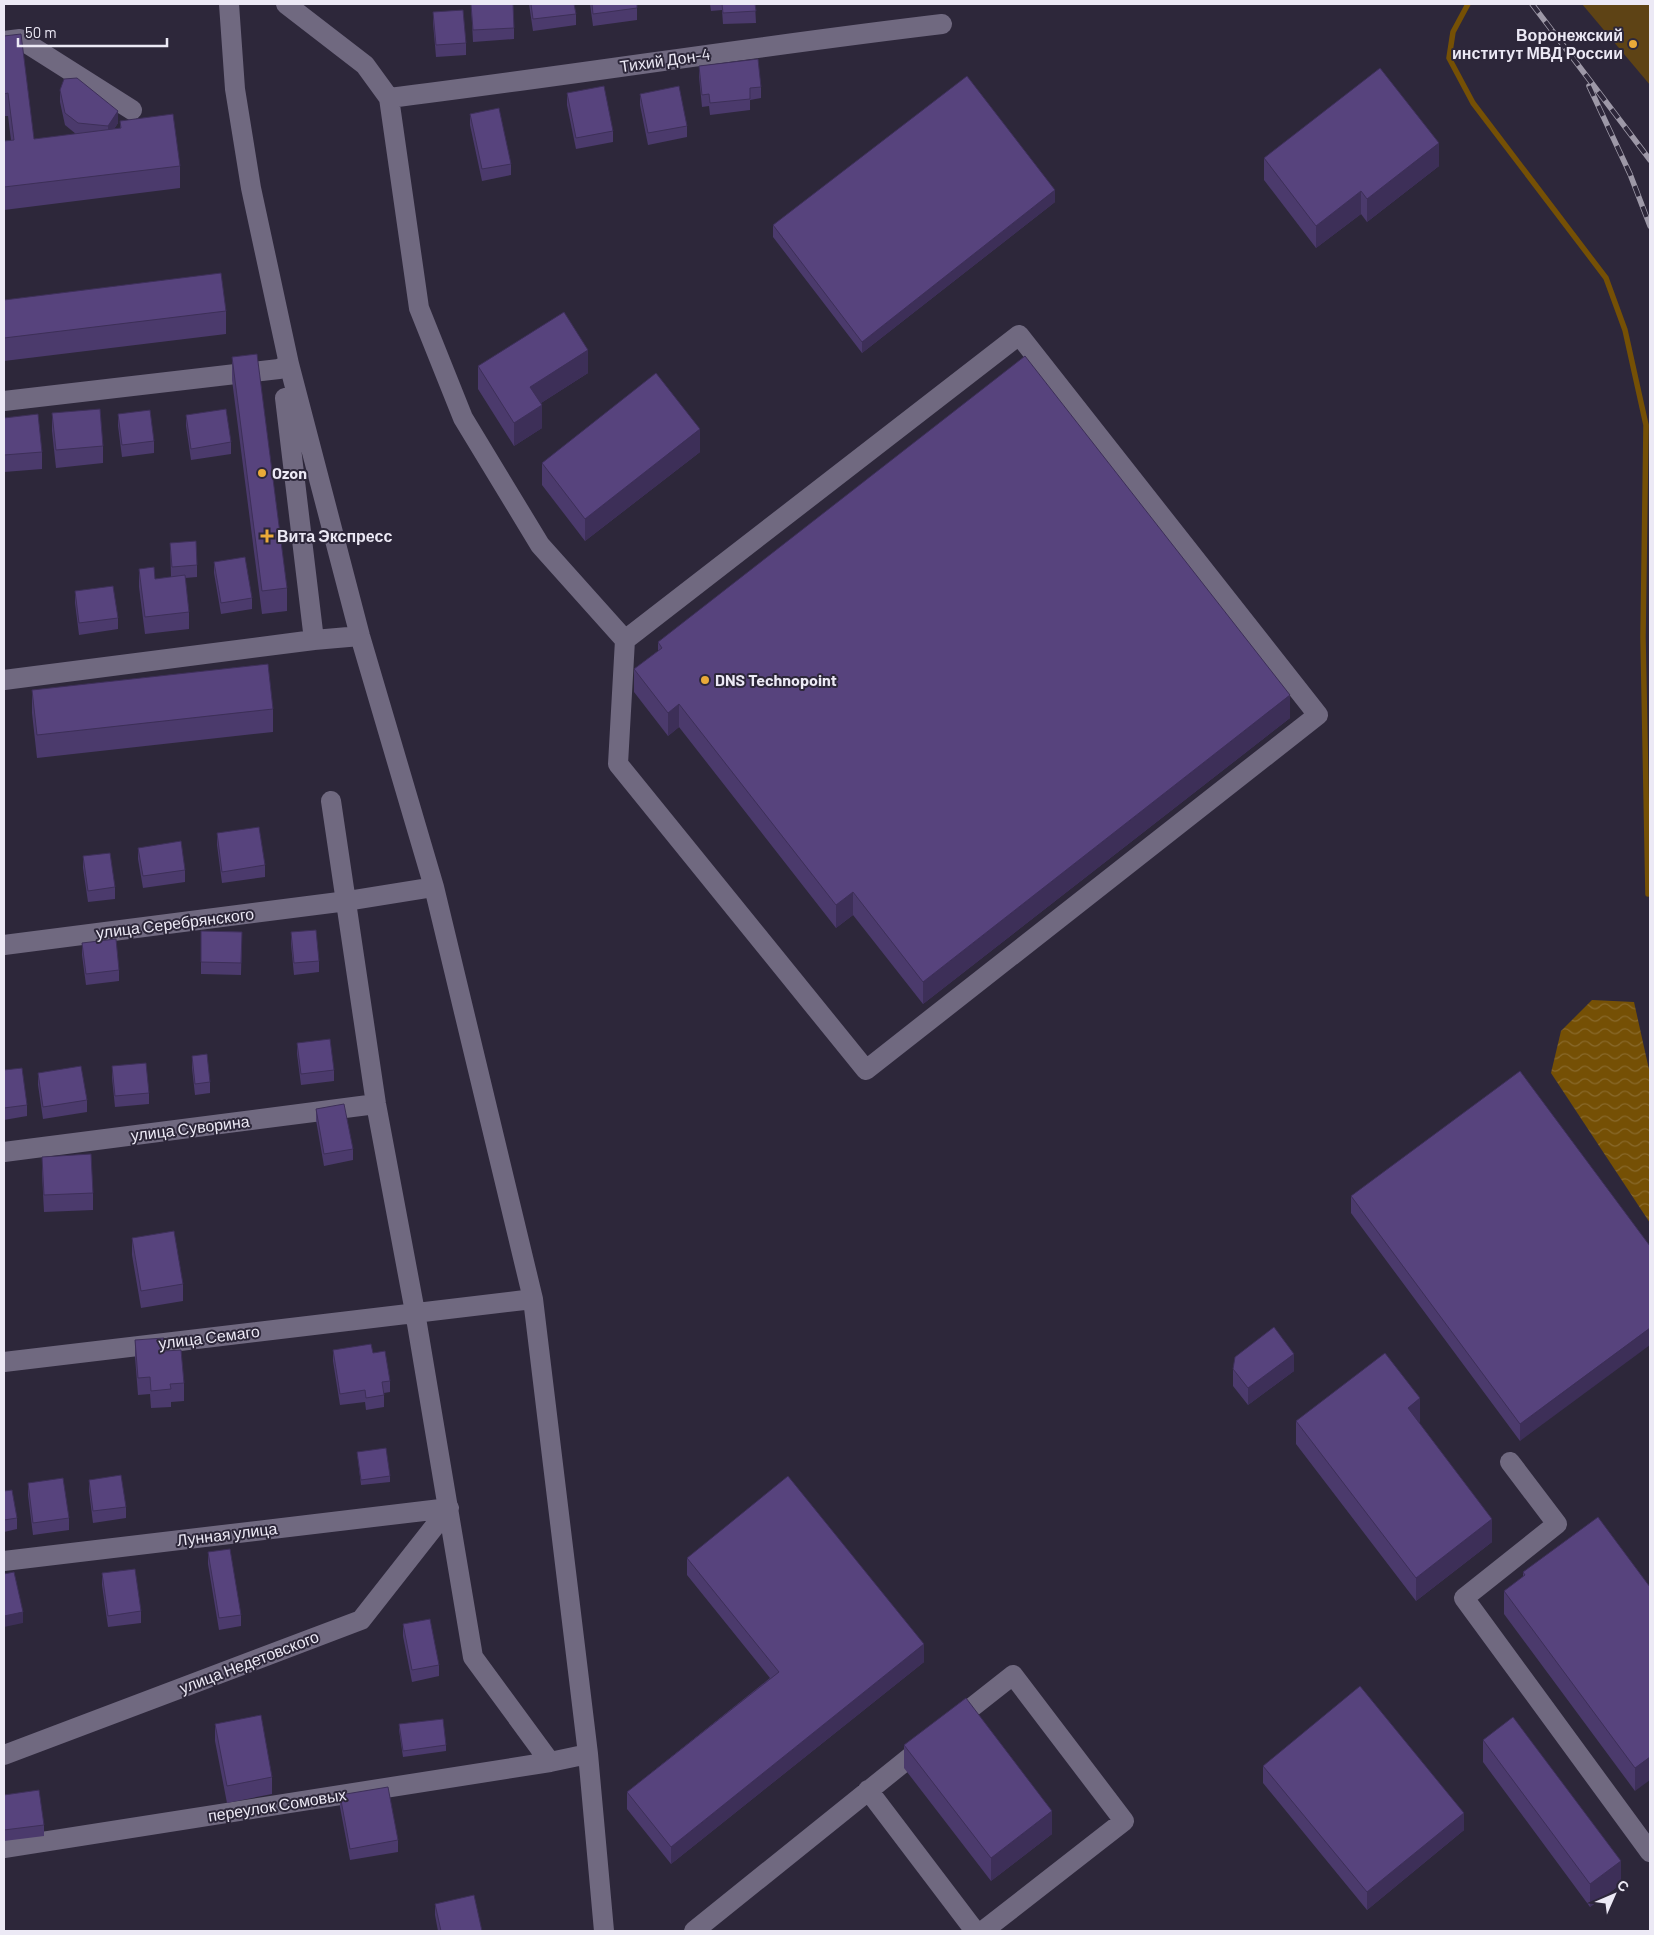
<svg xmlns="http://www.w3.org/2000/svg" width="1654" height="1935" font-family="Barlow,sans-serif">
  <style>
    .pitch { fill: #5e4315 }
    .water { fill: url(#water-waves) }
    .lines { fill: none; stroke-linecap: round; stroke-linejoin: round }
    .stream { stroke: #755005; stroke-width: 5.5 }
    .minor { stroke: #706980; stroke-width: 20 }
    .rail-casing { stroke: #9d98a7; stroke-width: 5.5 }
    .rail { stroke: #2d273a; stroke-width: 4; stroke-dasharray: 11; stroke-linecap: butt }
    .wall { fill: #4b3a6c }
    .shaded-wall { fill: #3d2f58 }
    .building { fill: #57437d; stroke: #3d2f58 }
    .poi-dot { fill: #eaaa39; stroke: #2d273a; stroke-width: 2 }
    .labels { text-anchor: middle; stroke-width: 4; stroke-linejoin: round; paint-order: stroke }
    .poi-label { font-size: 16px; font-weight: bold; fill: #ece9f5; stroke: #2d273a; text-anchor: start }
    .street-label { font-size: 16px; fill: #ece9f5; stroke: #2d273a }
  </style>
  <defs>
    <pattern id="water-waves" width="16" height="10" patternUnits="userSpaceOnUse" patternTransform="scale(1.25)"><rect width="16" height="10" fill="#755005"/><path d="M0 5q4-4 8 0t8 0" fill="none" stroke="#89692a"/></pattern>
  </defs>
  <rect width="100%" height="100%" fill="#2d273a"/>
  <path class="pitch" d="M1582 4H1650V85Z"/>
  <path class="water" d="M1592 1000 1634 1002 1650 1074V1223L1551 1073 1561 1031Z"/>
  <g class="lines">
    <path class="stream" d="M1468 4 1453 32 1449 58 1473 103 1606 278 1625 330 1646 425 1643 637 1648 894"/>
    <path class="minor" d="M229 4 235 89 251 188 289 364 360 636 434 887 533 1299 588 1754 604 1931
      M286 4 365 65 389 98 419 308 463 418 540 545 625 640 618 764 866 1070 1318 715 1019 335 625 640
      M4 41 20 39 132 110
      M389 98C574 75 757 46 942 24
      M285 398 314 640
      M4 401 279 369 289 364
      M4 680 314 640 360 636
      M331 801 376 1104 415 1312 473 1657 550 1762 588 1754
      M4 945 347 901 434 887
      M4 1152 376 1104
      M4 1362 533 1299
      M1510 1462 1557 1524 1464 1598 1650 1852
      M4 1561 449 1508
      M952 1723 1013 1675 1124 1821 983 1931
      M4 1755 361 1620 449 1508
      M868 1790 975 1931
      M4 1848 550 1762
      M694 1931 924 1746"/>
    <g class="rail-casing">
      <path id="rail" d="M1532 4 1650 160
        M1589 86 1630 174 1650 226"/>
    </g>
    <use href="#rail" class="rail"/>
  </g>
  <path class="wall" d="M471 4 514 28V39L473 42Z
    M529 4H574L576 14V25L533 31Z
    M590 4H637V20L593 26Z
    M653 4H693L653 5Z
    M710 4H755L756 23 723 24 722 10 711 11Z
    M433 12 466 43V55L436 57 433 23Z
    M4 36 34 139 76 134 65 125 60 102V90L118 123 114 129 120 128V121L180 166V188L4 210V141L11 140 8 116H4Z
    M699 66 761 87V98L750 100V110L710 115 709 106 702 107 699 77Z
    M567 93 613 131V142L576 149 567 105Z
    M640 94 687 126V137L648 145 640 105Z
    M470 114 511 164V175L482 181 470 125Z
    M1264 158 1439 166 1367 222 1361 214 1316 248 1264 180Z
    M1055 202 862 353 773 237V225Z
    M4 300 226 311V334L4 361Z
    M232 357 287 588V611L262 614 232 380Z
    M478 366 588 373 541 403 542 428 514 446 478 389Z
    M52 413 103 446V463L56 468 52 431Z
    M118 414 154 441V453L122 457 118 426Z
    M186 415 231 442V454L191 460 186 426Z
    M4 418 42 452V469L4 472Z
    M700 452 585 541 542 485V463Z
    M170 543 197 565V577L185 578 189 612V629L145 634 139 587V569L155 579 171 577Z
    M214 562 252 598V609L221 614 214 573Z
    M75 591 118 618V629L79 635 75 603Z
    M658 642 1290 718 923 1004 853 915 836 928 679 727 668 736 634 692V669L658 651Z
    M32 690 273 709V732L37 758 32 713Z
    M217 833 265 865V877L222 883 217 845Z
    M138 848 185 870V882L143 888 138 859Z
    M83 856 115 887V899L88 902 83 868Z
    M201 931 242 932 241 975 201 974Z
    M291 932 319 961V972L294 975 291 944Z
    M82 943 119 970V981L86 985 82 955Z
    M297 1043 334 1070V1081L301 1085 297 1054Z
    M192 1056 210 1082V1093L195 1095 192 1068Z
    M112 1066 149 1093V1104L115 1107 112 1078Z
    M4 1070 27 1105V1116L4 1120Z
    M38 1073 87 1100V1112L43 1119 38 1085Z
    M316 1109 353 1149V1160L324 1166 316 1120Z
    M42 1157 93 1193V1210L44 1212 42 1174Z
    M1351 1196 1650 1246 1520 1441 1351 1213Z
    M132 1238 183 1284V1301L141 1308 132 1255Z
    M135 1340 165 1351 184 1383V1401L171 1402V1407L151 1408 150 1394 138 1395 135 1357Z
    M333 1350 373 1353 390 1381V1392L384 1393V1407L366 1410 365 1402 340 1405 333 1361Z
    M1233 1369 1294 1371 1248 1405 1233 1386Z
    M1296 1421H1420L1419 1422 1492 1542 1416 1601 1296 1444Z
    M357 1452 390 1476V1482L361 1485Z
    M89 1480 126 1507V1518L93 1523 89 1491Z
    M28 1483 69 1518V1530L33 1535 28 1495Z
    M4 1491 17 1518V1529L4 1532Z
    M208 1552 241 1615V1626L219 1630 208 1564Z
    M687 1558 924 1662 671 1864 627 1809V1792L770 1678 687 1575Z
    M1523 1572 1650 1588 1635 1791 1504 1614V1591L1523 1577Z
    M102 1573 141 1611V1623L108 1627 102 1585Z
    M403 1624 439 1665V1676L412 1682 403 1636Z
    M215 1724 272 1777V1794L227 1803 215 1741Z
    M399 1724 446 1745V1751L403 1757 399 1730Z
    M1483 1740 1621 1884 1590 1907 1483 1762Z
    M904 1745 1052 1834 991 1881 904 1768Z
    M1263 1766 1464 1830 1367 1910 1263 1783Z
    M4 1795 44 1825V1836L4 1841Z
    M340 1795 398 1840V1852L350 1860 340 1807Z
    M435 1904 482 1931H438L435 1915Z"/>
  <path class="shaded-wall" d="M118 111V123L108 138V126Z
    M1439 143V166L1367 222V199Z
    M1055 190V202L862 353V342Z
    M1361 191V214L1316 248V226Z
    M588 350V373L530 410V387Z
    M542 405V428L514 446V423Z
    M700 429V452L585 541V519Z
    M1290 695V718L923 1004V982Z
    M679 704V727L668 736V713Z
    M853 892V915L836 928V905Z
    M1650 1328V1345L1520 1441V1424Z
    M1294 1354V1371L1248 1405V1388Z
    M1420 1398V1421L1408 1431V1408Z
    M1492 1519V1542L1416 1601V1578Z
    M23 1612V1623L4 1627V1616Z
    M924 1644V1662L671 1864V1847Z
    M1650 1757V1780L1635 1791V1768Z
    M1052 1811V1834L991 1881V1858Z
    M1464 1813V1830L1367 1910V1892Z
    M1621 1861V1884L1590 1907V1884Z"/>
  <path class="building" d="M471 4H513L514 28 473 30Z
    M531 4H574L576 14 533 19Z
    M592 4H637V8L593 14Z
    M722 4H755L756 11 723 13Z
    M463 10 466 43 436 45 433 12Z
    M21 34 34 139 121 128 120 121 173 114 180 166 4 187V141L14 140 8 93 4 94V36Z
    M758 59 761 87 750 88V99L710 103 709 94 702 95 699 66Z
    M1380 68 1439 143 1367 199 1361 191 1316 226 1264 158Z
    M967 76 1055 190 862 342 773 225Z
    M77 78 118 111 108 126 78 123 65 113 60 90 64 79Z
    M604 86 613 131 576 138 567 93Z
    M679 86 687 126 648 133 640 94Z
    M499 108 511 164 482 169 470 114Z
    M221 273 226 311 4 338V300Z
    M564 312 588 350 530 387 542 405 514 423 478 366Z
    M257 354 287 588 262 591 232 357Z
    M1025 356 1290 695 923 982 853 892 836 905 679 704 668 713 634 669 662 648 658 642Z
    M656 373 700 429 585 519 542 463Z
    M100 409 103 446 56 450 52 413Z
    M226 409 231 442 191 449 186 415Z
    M150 410 154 441 122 445 118 414Z
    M38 414 42 452 4 455V418Z
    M196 541 197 565 172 567 170 543Z
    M245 557 252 598 221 603 214 562Z
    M154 567 155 579 185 575 189 612 145 617 139 569Z
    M113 586 118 618 79 623 75 591Z
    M268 664 273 709 37 735 32 690Z
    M259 827 265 865 222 872 217 833Z
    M181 841 185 870 143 876 138 848Z
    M110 853 115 887 88 891 83 856Z
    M316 930 319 961 294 963 291 932Z
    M201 931 242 932 241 963 201 962Z
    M116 939 119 970 86 974 82 943Z
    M330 1039 334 1070 301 1074 297 1043Z
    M207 1054 210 1082 195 1084 192 1056Z
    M146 1063 149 1093 115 1096 112 1066Z
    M81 1066 87 1100 43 1107 38 1073Z
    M22 1068 27 1105 4 1108V1070Z
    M1520 1071 1650 1246V1328L1520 1424 1351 1196Z
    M344 1104 353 1149 324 1154 316 1109Z
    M91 1154 93 1193 44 1195 42 1157Z
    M174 1231 183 1284 141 1291 132 1238Z
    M1274 1327 1294 1354 1248 1388 1233 1369 1235 1357Z
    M164 1338 165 1351 181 1350 184 1383 170 1384 171 1389 151 1391 150 1377 138 1378 135 1340Z
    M371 1344 373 1353 385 1351 390 1381 382 1382 384 1395 366 1398 365 1390 340 1394 333 1350Z
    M1385 1353 1420 1398 1408 1408 1492 1519 1416 1578 1296 1421Z
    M386 1448 390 1476 361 1480 357 1452Z
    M121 1475 126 1507 93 1511 89 1480Z
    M788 1476 924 1644 671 1847 627 1792 779 1672 687 1558Z
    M63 1478 69 1518 33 1523 28 1483Z
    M12 1490 17 1518 4 1520V1491Z
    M1598 1517 1650 1587V1757L1635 1768 1504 1591 1525 1575 1523 1572Z
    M230 1549 241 1615 219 1618 208 1552Z
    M135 1569 141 1611 108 1616 102 1573Z
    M14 1572 23 1612 4 1616V1574Z
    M430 1619 439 1665 412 1670 403 1624Z
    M1360 1686 1464 1813 1367 1892 1263 1766Z
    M966 1698 1052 1811 991 1858 904 1745Z
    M261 1715 272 1777 227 1786 215 1724Z
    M1513 1717 1621 1861 1590 1884 1483 1740Z
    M443 1719 446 1745 403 1751 399 1724Z
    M388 1787 398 1840 350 1849 340 1795Z
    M39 1790 44 1825 4 1830V1795Z
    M474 1895 482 1931H441L435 1904Z"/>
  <g class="poi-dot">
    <circle cx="1633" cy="44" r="5"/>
    <circle cx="262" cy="473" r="5"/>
    <path d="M264.5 528.5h5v5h5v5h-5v5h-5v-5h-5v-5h5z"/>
    <circle cx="705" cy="680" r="5"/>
  </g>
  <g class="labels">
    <g class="poi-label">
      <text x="1623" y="41" text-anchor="end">Воронежский<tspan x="1623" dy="18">институт МВД России</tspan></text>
      <text x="272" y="479">Ozon</text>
      <text x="277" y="542">Вита Экспресс</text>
      <text x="715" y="686">DNS Technopoint</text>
    </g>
    <g class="street-label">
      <text transform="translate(665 60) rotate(-8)" y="6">Тихий Дон-4</text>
      <text transform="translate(175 923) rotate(-7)" y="6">улица Серебрянского</text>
      <text transform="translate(190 1128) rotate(-7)" y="6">улица Суворина</text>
      <text transform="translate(209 1337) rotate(-7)" y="6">улица Семаго</text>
      <text transform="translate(227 1534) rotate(-7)" y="6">Лунная улица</text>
      <text transform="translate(249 1662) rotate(-21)" y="6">улица Недетовского</text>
      <text transform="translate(277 1805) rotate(-9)" y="6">переулок Сомовых</text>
    </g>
  </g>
  <rect width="1654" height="1935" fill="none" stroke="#ece9f5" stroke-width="10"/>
  <g transform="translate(1614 1895) rotate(45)" stroke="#2d273a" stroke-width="4" paint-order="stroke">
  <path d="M0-4L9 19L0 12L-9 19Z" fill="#ece9f5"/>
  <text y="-8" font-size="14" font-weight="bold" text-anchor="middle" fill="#ece9f5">С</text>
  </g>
  <path d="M18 38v8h149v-8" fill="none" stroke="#ece9f5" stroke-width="2.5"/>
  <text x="25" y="38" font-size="15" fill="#ece9f5" stroke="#2d273a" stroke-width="4" paint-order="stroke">50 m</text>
</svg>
